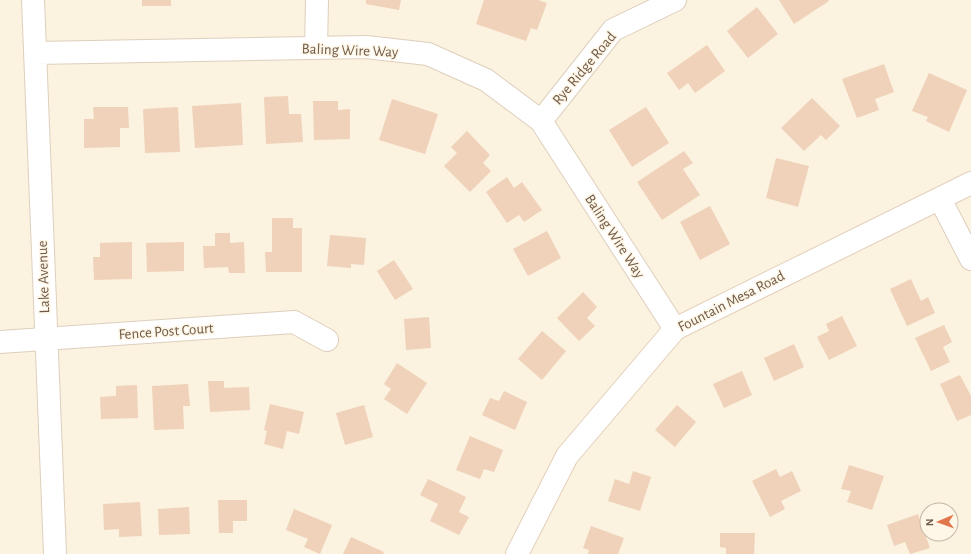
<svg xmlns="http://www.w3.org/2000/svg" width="971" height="554" font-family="'Alegreya Sans',sans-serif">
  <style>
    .building { fill: #efd2b9 }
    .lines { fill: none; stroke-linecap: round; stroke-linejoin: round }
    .street-casing { stroke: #decfbd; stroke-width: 24 }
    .secondary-casing { stroke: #e3d0bb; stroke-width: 24 }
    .street { stroke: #fff; stroke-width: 22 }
    .secondary { stroke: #fff; stroke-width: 22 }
    .labels { text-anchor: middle; stroke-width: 3; stroke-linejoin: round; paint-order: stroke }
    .street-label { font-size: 15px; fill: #705a49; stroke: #fef6e6 }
  </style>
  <rect width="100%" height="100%" fill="#fbf2e0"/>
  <path class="building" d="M142 0H171V6H142Z
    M366 0H401L399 10 366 4Z
    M484 0H538L547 3 537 30 531 28 526 41 476 24Z
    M779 0H828L829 1 794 24Z
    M757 7 778 34 748 58 727 31Z
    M707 45 725 71 695 93 688 83 679 90 667 73Z
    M884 64 894 92 875 99 879 110 857 118 842 79Z
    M929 73 967 90 949 132 926 121 928 117 912 111Z
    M288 96 289 114H301L303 142 266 144 264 97Z
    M812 98 840 126 826 140 821 135 804 151 781 128Z
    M392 99 438 114 425 154 379 140Z
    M313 101H338V110L350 109V139L314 140Z
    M241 103 243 145 195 148 192 106Z
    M93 107H128L129 128H120V147L84 148V119H94Z
    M178 107 180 152 145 153 143 109Z
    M646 107 669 143 632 167 609 130Z
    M467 131 490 155 483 163 491 171 470 192 444 166 457 153 451 147Z
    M684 151 693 163 683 169 700 195 662 220 637 182Z
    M776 158 809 166 798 207 766 198Z
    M507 177 514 188 522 182 542 210 524 222 519 215 507 223 486 192Z
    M710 206 730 244 700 260 680 222Z
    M272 218H293V228H302V272H266L265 252H272Z
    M547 231 561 258 528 276 513 249Z
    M215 233H230V243L244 242 245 273H229L228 267 204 268 203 246H215Z
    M330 235 366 238 364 265 351 264V268L327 266Z
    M132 242V279L94 280 93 257H100V243Z
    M184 242V271L147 272 146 243Z
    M394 260 413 289 395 300 377 271Z
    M911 279 921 301 928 297 935 313 907 326 890 289Z
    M583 292 597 307 587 318 595 326 579 341 557 318Z
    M842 316 857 346 829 360 817 337 829 331 826 324Z
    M429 317 431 348 406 350 404 319Z
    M944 325 952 342 943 347 950 362 931 371 915 338Z
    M542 331 566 351 542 380 518 359Z
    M794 344 804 367 774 381 764 358Z
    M397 363 427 383 407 414 384 399 391 389 384 384Z
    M742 371 752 395 724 408 713 384Z
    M960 375 971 396V415L957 421 940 384Z
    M208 381H224V388L249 387 250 410 210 412Z
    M188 384 190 406H183L184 429 154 430 152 386Z
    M137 385 138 418 101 419 100 397 116 396V386Z
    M504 391 527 402 515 430 482 415 490 398 499 401Z
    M270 404 304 412 299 434 287 431 283 449 264 444 267 431 264 430Z
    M364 405 373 437 345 445 336 413Z
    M677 405 696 422 675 447 655 430Z
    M470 436 503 450 494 472 484 469 480 479 456 470Z
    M849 465 884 476 872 510 847 502 851 491 841 489Z
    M776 469 780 477 792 471 801 491 781 501 785 509 770 517 752 481Z
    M633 471 651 477 640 511 608 501 615 479 629 484Z
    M428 479 466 497 459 512 469 517 459 535 430 521 438 504 420 495Z
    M218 500H247V521H233V533H219Z
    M140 502 142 536 119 537V529L104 530 103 504Z
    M189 507 190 534 159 535 158 509Z
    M294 509 332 525 320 554 304 547 308 539 286 530Z
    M918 514 930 548 910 554 905 542 894 546 887 525Z
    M591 526 624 538 618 554H588L589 550 583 548Z
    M720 533H755L754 554H726V548L720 547Z
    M351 537 384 552 383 554H343Z"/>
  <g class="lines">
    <g class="street-casing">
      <path id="street" d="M33 0 55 554
        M316 48 317 0
        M36 53 366 47 428 54 486 80 541 121 675 329
        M541 121 613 30 675 0
        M940 199 971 259
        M0 342 294 322 327 340"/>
    </g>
    <g class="secondary-casing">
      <path id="secondary" d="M517 554 567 456 675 329 971 183"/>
    </g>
    <use href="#street" class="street"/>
    <use href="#secondary" class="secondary"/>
  </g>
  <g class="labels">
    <g class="street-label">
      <text transform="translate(350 50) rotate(2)" y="5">Baling Wire Way</text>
      <text transform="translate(584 68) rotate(-50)" y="5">Rye Ridge Road</text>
      <text transform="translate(615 236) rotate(57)" y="5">Baling Wire Way</text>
      <text transform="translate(43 277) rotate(-92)" y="5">Lake Avenue</text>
      <text transform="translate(731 301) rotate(-27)" y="5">Fountain Mesa Road</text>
      <text transform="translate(166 331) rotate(-4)" y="5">Fence Post Court</text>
    </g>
  </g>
  <g transform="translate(939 522) rotate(268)"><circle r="19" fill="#fef6e6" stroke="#c5b8a7"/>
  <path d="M0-3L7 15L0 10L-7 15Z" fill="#e0764a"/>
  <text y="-6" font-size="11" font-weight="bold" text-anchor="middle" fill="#705a49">N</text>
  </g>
</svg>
